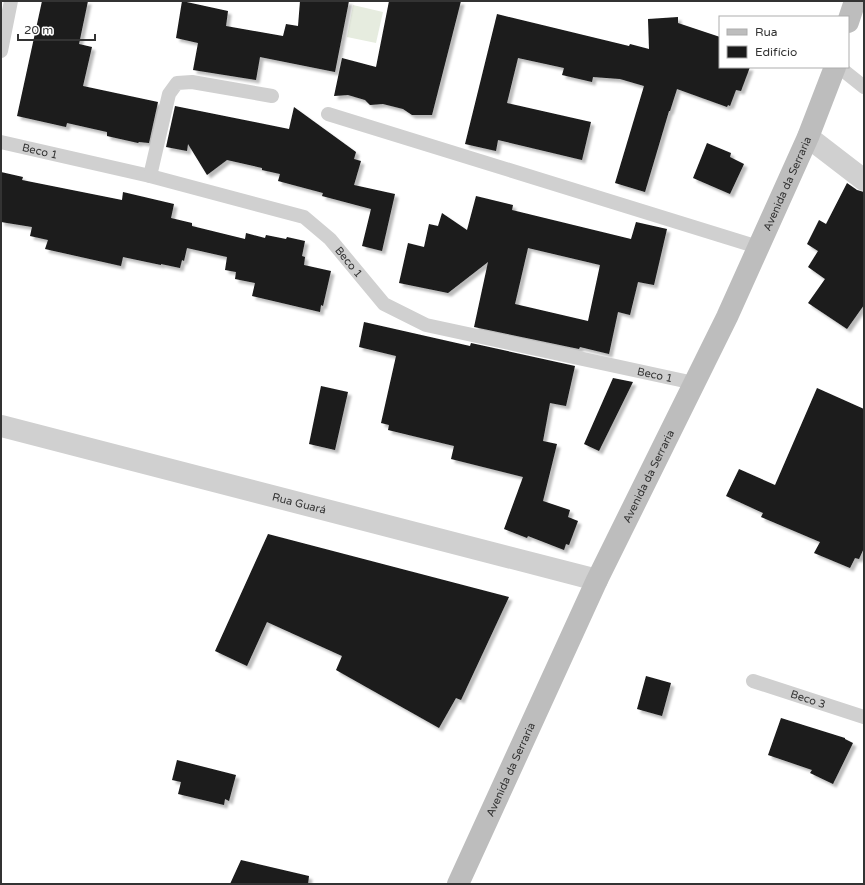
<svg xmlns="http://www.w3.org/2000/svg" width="865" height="885" font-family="'Varela Round',sans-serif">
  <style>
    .green { fill: #e6ecdf }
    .building { fill: #1a1a1a; fill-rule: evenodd; filter: url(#shadow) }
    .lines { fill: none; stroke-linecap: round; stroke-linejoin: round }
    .lane { stroke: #d0d0d0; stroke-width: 14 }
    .street { stroke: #d0d0d0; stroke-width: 22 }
    .secondary { stroke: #bdbdbd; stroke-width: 22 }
    .labels { text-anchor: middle; stroke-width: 4; stroke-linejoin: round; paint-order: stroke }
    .street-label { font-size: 11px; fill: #333; stroke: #fff }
  </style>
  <defs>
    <filter id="shadow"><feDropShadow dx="3.5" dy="3.5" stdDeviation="1" flood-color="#0004"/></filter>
  </defs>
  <rect width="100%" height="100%" fill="#fff"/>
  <path class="green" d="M353 5 383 12 376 43 347 37Z"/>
  <path class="building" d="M42 1H88L79 44 92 47 83 86 158 102 149 143 139 142 138 143 107 136V132L67 123 66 127 17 116Z
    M182 1 228 11 226 26 283 36 286 24 298 26 300 1H349L335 72 260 57 256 80 193 70 198 43 176 38Z
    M389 1H461L432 115H412L403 109 383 104 370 105 365 100 348 95 334 96 342 58 376 67Z
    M497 14 629 46 630 44 649 49 648 19 678 17V23L720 37V67H750L741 91 736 90 730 106 728 105 727 107 677 89 670 111H669L645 192 615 183 644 86 620 79 593 77 592 82 562 75 564 68 518 58 507 103 591 122 582 160 498 140 496 151 465 144Z
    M175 106 289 129 294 107 356 152 354 159 361 161 354 185 395 194 382 251 362 246 371 209 322 196 323 193 278 181 280 174 262 170V168L227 160 207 175 188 144 187 151 166 147Z
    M707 143 731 153 730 157 744 164 730 194 693 178Z
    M1 172 23 177 22 180 122 200 123 192 174 204 171 218 192 223V226L245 239 246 233 265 238 266 235 286 239 287 237 305 241 302 256 305 257 304 265 331 271 323 306 321 305 320 312 252 296 255 283 235 279 236 272 225 270 227 257 187 248 184 261 182 260 180 268 161 264V265L123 257 121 266 45 249 48 240 30 236 32 227 1 222Z
    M847 183 857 190 864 192V305L847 329 808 303 825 279 808 267 818 251 807 244 819 220 826 224Z
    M476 196 513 205 512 210 631 239 636 222 667 229 654 285 638 282 630 315 618 312 609 354 580 347 579 349 474 327 488 262 448 293 399 283 408 243 424 247 429 224 438 226 442 213 467 230ZM528 248 600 265 588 321 515 304Z
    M364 322 470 346 471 343 575 366 566 406 550 403 543 441 557 444 543 501 570 510 568 517 578 521 569 545 566 544 564 550 528 536 527 538 504 529 523 477 451 459 454 446 388 430 389 425 381 423 396 356 359 347Z
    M613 378 633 382 599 451 584 444Z
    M321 386 348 392 335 450 309 444Z
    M817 388 864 409V548L859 559 855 558 850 568 814 553 820 542 761 517 763 513 726 496 739 469 775 485Z
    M268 534 509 597 461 700 456 698 439 728 336 670 342 656 267 622 247 666 215 651Z
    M646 676 671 683 662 716 637 709Z
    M781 718 845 738V739L853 743 833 784 810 773 812 770 768 755Z
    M177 760 236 775 229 801 225 799 224 805 178 794 181 782 172 780Z
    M241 860 309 876 308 884H230Z"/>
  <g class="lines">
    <g class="lane">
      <path d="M1 51 11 1"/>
      <path d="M839 67 864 87"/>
      <path d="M328 114 758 247"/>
      <path id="s1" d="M1 142 150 176 304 217 330 239 384 304 426 325 694 383"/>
      <path d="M150 176 169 94 177 83 192 82 272 96"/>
      <path id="s2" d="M753 681 864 717"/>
    </g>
    <g class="street">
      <path d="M808 137 864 180"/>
      <path id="s3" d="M1 426 597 580"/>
    </g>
    <g class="secondary">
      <path d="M848 22 855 1"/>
      <path id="s4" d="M458 884 597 580 727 317 808 137 835 67"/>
    </g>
  </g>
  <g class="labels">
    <g class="street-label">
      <text dy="4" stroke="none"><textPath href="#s1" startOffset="40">Beco 1</textPath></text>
      <text dy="4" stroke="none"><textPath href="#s4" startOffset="774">Avenida da Serraria</textPath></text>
      <text dy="4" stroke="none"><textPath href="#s1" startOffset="376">Beco 1</textPath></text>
      <text dy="4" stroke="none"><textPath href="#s1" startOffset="712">Beco 1</textPath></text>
      <text dy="4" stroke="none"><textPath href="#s4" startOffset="450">Avenida da Serraria</textPath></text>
      <text dy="4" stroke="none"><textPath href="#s3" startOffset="308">Rua Guará</textPath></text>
      <text dy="4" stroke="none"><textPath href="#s2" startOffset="58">Beco 3</textPath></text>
      <text dy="4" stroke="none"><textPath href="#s4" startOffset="126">Avenida da Serraria</textPath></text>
    </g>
  </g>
  <rect width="865" height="885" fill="none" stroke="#333333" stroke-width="4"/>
  <rect x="719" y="16" width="130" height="52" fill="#ffffff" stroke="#adadad"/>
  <rect x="727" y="29" width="20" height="6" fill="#bdbdbd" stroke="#adadad"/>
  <text x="755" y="36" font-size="12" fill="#333333">Rua</text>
  <rect x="727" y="46" width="20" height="12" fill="#1a1a1a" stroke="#adadad"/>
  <text x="755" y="56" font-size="12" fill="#333333">Edifício</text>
  <path d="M18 34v6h77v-6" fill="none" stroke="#333333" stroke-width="2"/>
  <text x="24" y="34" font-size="12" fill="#333333" stroke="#ffffff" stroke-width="3" paint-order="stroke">20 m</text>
</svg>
